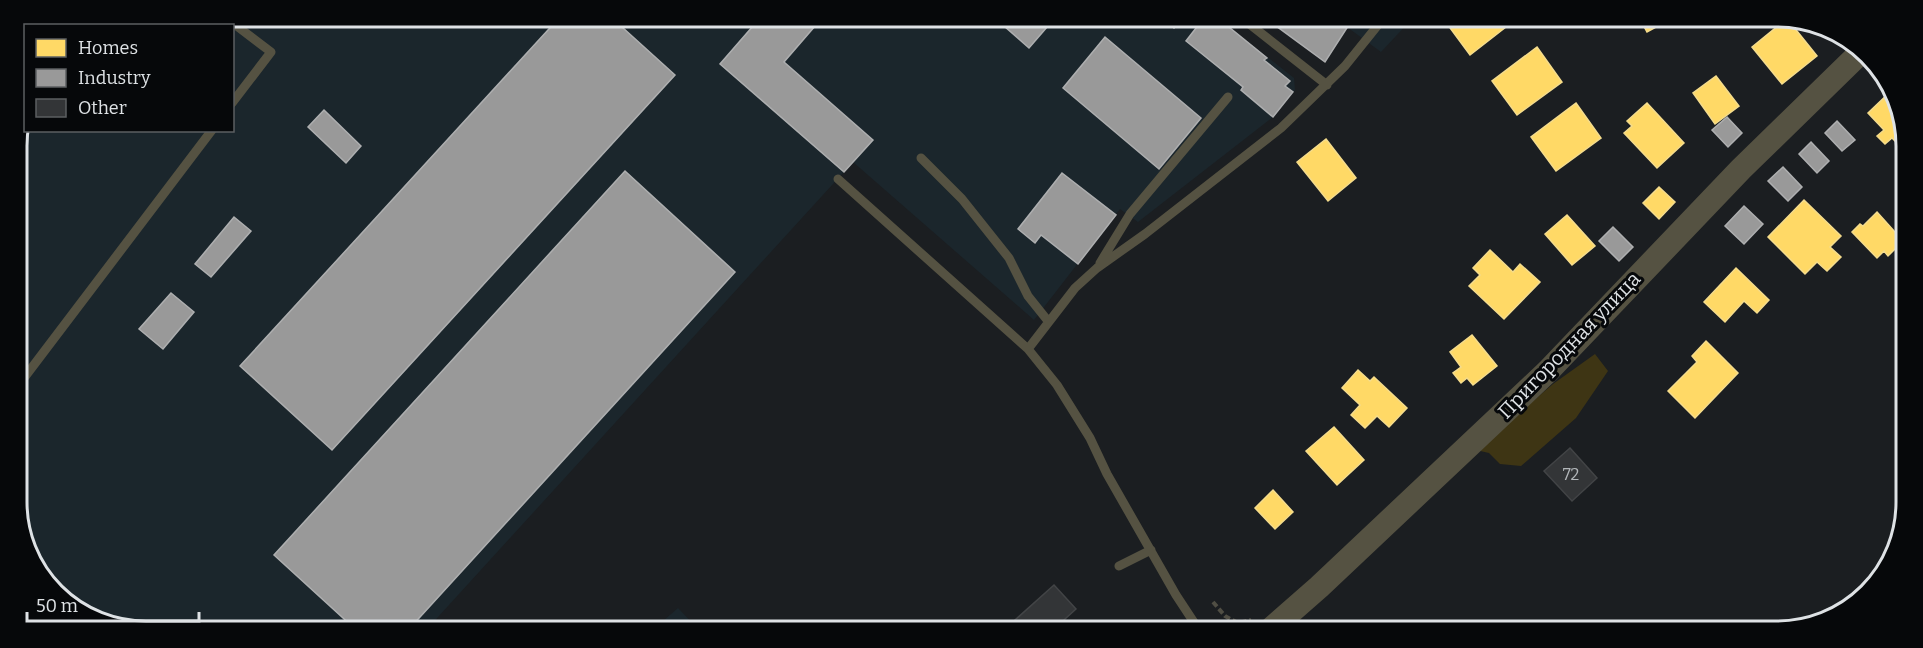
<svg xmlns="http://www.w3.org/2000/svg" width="1923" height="648" font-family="Bitter,serif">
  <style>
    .built { fill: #1b262c }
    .green { fill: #3e3514 }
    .homes { fill: #ffd966; stroke: #f5dc8c; stroke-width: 1.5 }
    .industry { fill: #999; stroke: #aeafb0; stroke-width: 1.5 }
    .building { fill: #333537; stroke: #424446; stroke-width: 1.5 }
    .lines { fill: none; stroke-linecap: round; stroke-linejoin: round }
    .path { stroke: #504e44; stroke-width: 4; stroke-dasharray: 6 3; stroke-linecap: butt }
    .service { stroke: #555242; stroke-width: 9 }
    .tertiary { stroke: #555242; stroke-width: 24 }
    .labels { text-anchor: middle; stroke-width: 6; stroke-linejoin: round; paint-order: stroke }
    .number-label { font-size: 16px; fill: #b3b7ba }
    .street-label { font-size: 20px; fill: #dee2e5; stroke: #06080a }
    .rim { fill: none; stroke: #dee2e5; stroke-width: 3 }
  </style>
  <rect width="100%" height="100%" fill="#1b1e21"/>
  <path class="built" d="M146 17 1219 19 1294 78 1295 90 1273 117 1138 222 1120 209 1034 320 853 162 428 628 112 627 49 588 19 527 17 138 25 105 26 130H232V26L100 25Z
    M1268 20H1411L1381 52 1347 27 1325 62Z
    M678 608 697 628H655Z"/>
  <path class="green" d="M1595 354 1608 371 1576 418 1521 466 1500 464 1489 453 1476 450 1553 384Z"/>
  <path class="homes" d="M1515 20 1470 55 1445 21 1446 20Z
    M1641 21H1667L1647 32Z
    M1784 21H1789L1817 56 1782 84 1752 47Z
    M1537 47 1562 82 1517 115 1492 81Z
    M1716 76 1739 106 1715 124 1693 93Z
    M1890 92 1904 121V142L1900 146 1892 138 1885 144 1877 136 1884 130 1868 113Z
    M1576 103 1601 138 1556 171 1531 137Z
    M1647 103 1684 143 1657 168 1624 133 1632 126 1627 121Z
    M1326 139 1356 178 1328 201 1297 162Z
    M1659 187 1675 202 1659 219 1643 203Z
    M1804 200 1841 236 1830 247 1841 257 1827 271 1817 262 1805 274 1768 237Z
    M1877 212 1903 241 1888 256 1884 251 1877 258 1852 232 1860 224 1863 226Z
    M1567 215 1595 246 1572 265 1545 234Z
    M1490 250 1513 272 1520 264 1540 282 1504 319 1469 286 1480 275 1473 268Z
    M1736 268 1769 300 1757 313 1744 301 1725 322 1704 302Z
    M1472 335 1497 366 1473 385 1467 378 1461 383 1453 373 1461 367 1450 352Z
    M1706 341 1738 373 1695 418 1668 391 1697 362 1692 356Z
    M1358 370 1370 381 1374 377 1407 408 1389 427 1377 416 1365 428 1351 415 1360 405 1342 388Z
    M1334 427 1364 460 1337 485 1306 451Z
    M1273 490 1293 512 1275 529 1255 508Z"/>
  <path class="industry" d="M559 18H612L675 75 332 450 240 366Z
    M760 18H822L784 62 873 140 844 172 720 64Z
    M996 19H1054L1029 48Z
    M1163 19H1181L1174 28Z
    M1203 19H1219L1267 58 1264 60 1290 81 1285 86 1293 92 1273 117 1241 90 1243 87 1186 41Z
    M1268 20H1352L1325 62Z
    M1105 37 1201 118 1159 169 1063 88Z
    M324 110 361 146 346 163 308 127Z
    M1727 117 1742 133 1728 147 1712 130Z
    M1837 121 1855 140 1842 151 1825 133Z
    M1811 142 1829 161 1817 173 1799 154Z
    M1783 167 1802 187 1788 201 1768 181Z
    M625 171 735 272 410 628H354L274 555Z
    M1062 173 1116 215 1078 264 1041 235 1035 243 1018 229Z
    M1744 206 1763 224 1744 244 1725 226Z
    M234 217 251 231 211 277 195 264Z
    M1613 227 1633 247 1619 261 1599 241Z
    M171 293 194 312 163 349 139 329Z"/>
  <path class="building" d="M1570 448 1597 478 1572 501 1544 471Z
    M1054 585 1076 609 1054 629H1005Z"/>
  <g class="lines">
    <path class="path" d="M1213 602 1225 616 1238 623 1251 620"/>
    <path class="service" d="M225 17 271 52 232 103
      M1243 19 1327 85
      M921 158 962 199 1009 258 1028 296 1048 321
      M838 179 1028 349 1057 385 1090 438 1107 474 1176 595 1199 630
      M1100 263 1130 214 1228 97
      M1028 349 1075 288 1097 268 1145 234 1281 128 1345 66 1382 20
      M18 383 24 378 212 130
      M1119 566 1151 550"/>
    <path class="tertiary" d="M1270 630 1319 587 1548 371 1741 169 1861 52"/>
  </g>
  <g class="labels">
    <g class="number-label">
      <text x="1571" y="480">72</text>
    </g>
    <g class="street-label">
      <text transform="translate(1569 345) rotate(-46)" y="7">Пригородная улица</text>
    </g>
  </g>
  <path d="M0 0H1923V648H0ZM146 27H1777A119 119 0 0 1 1896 146V502A119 119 0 0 1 1777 621H146A119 119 0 0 1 27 502V146A119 119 0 0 1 146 27Z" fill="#06080a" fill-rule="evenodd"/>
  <path class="rim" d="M146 27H1777A119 119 0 0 1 1896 146V502A119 119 0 0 1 1777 621H146A119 119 0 0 1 27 502V146A119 119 0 0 1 146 27Z"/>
  <rect x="24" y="24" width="210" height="108" fill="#06080a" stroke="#5c5f62" stroke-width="1.5"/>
  <rect x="36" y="39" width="30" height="18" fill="#ffd966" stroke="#5c5f62" stroke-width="1.5"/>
  <text x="78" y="54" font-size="18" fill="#dee2e5">Homes</text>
  <rect x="36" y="69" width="30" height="18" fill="#999999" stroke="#5c5f62" stroke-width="1.5"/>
  <text x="78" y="84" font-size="18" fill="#dee2e5">Industry</text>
  <rect x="36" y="99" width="30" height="18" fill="#333537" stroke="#5c5f62" stroke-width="1.5"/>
  <text x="78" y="114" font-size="18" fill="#dee2e5">Other</text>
  <path d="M27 612v9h172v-9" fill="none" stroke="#dee2e5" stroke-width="3"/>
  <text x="36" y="612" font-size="18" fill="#dee2e5" stroke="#06080a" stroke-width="4.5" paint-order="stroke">50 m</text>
</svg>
